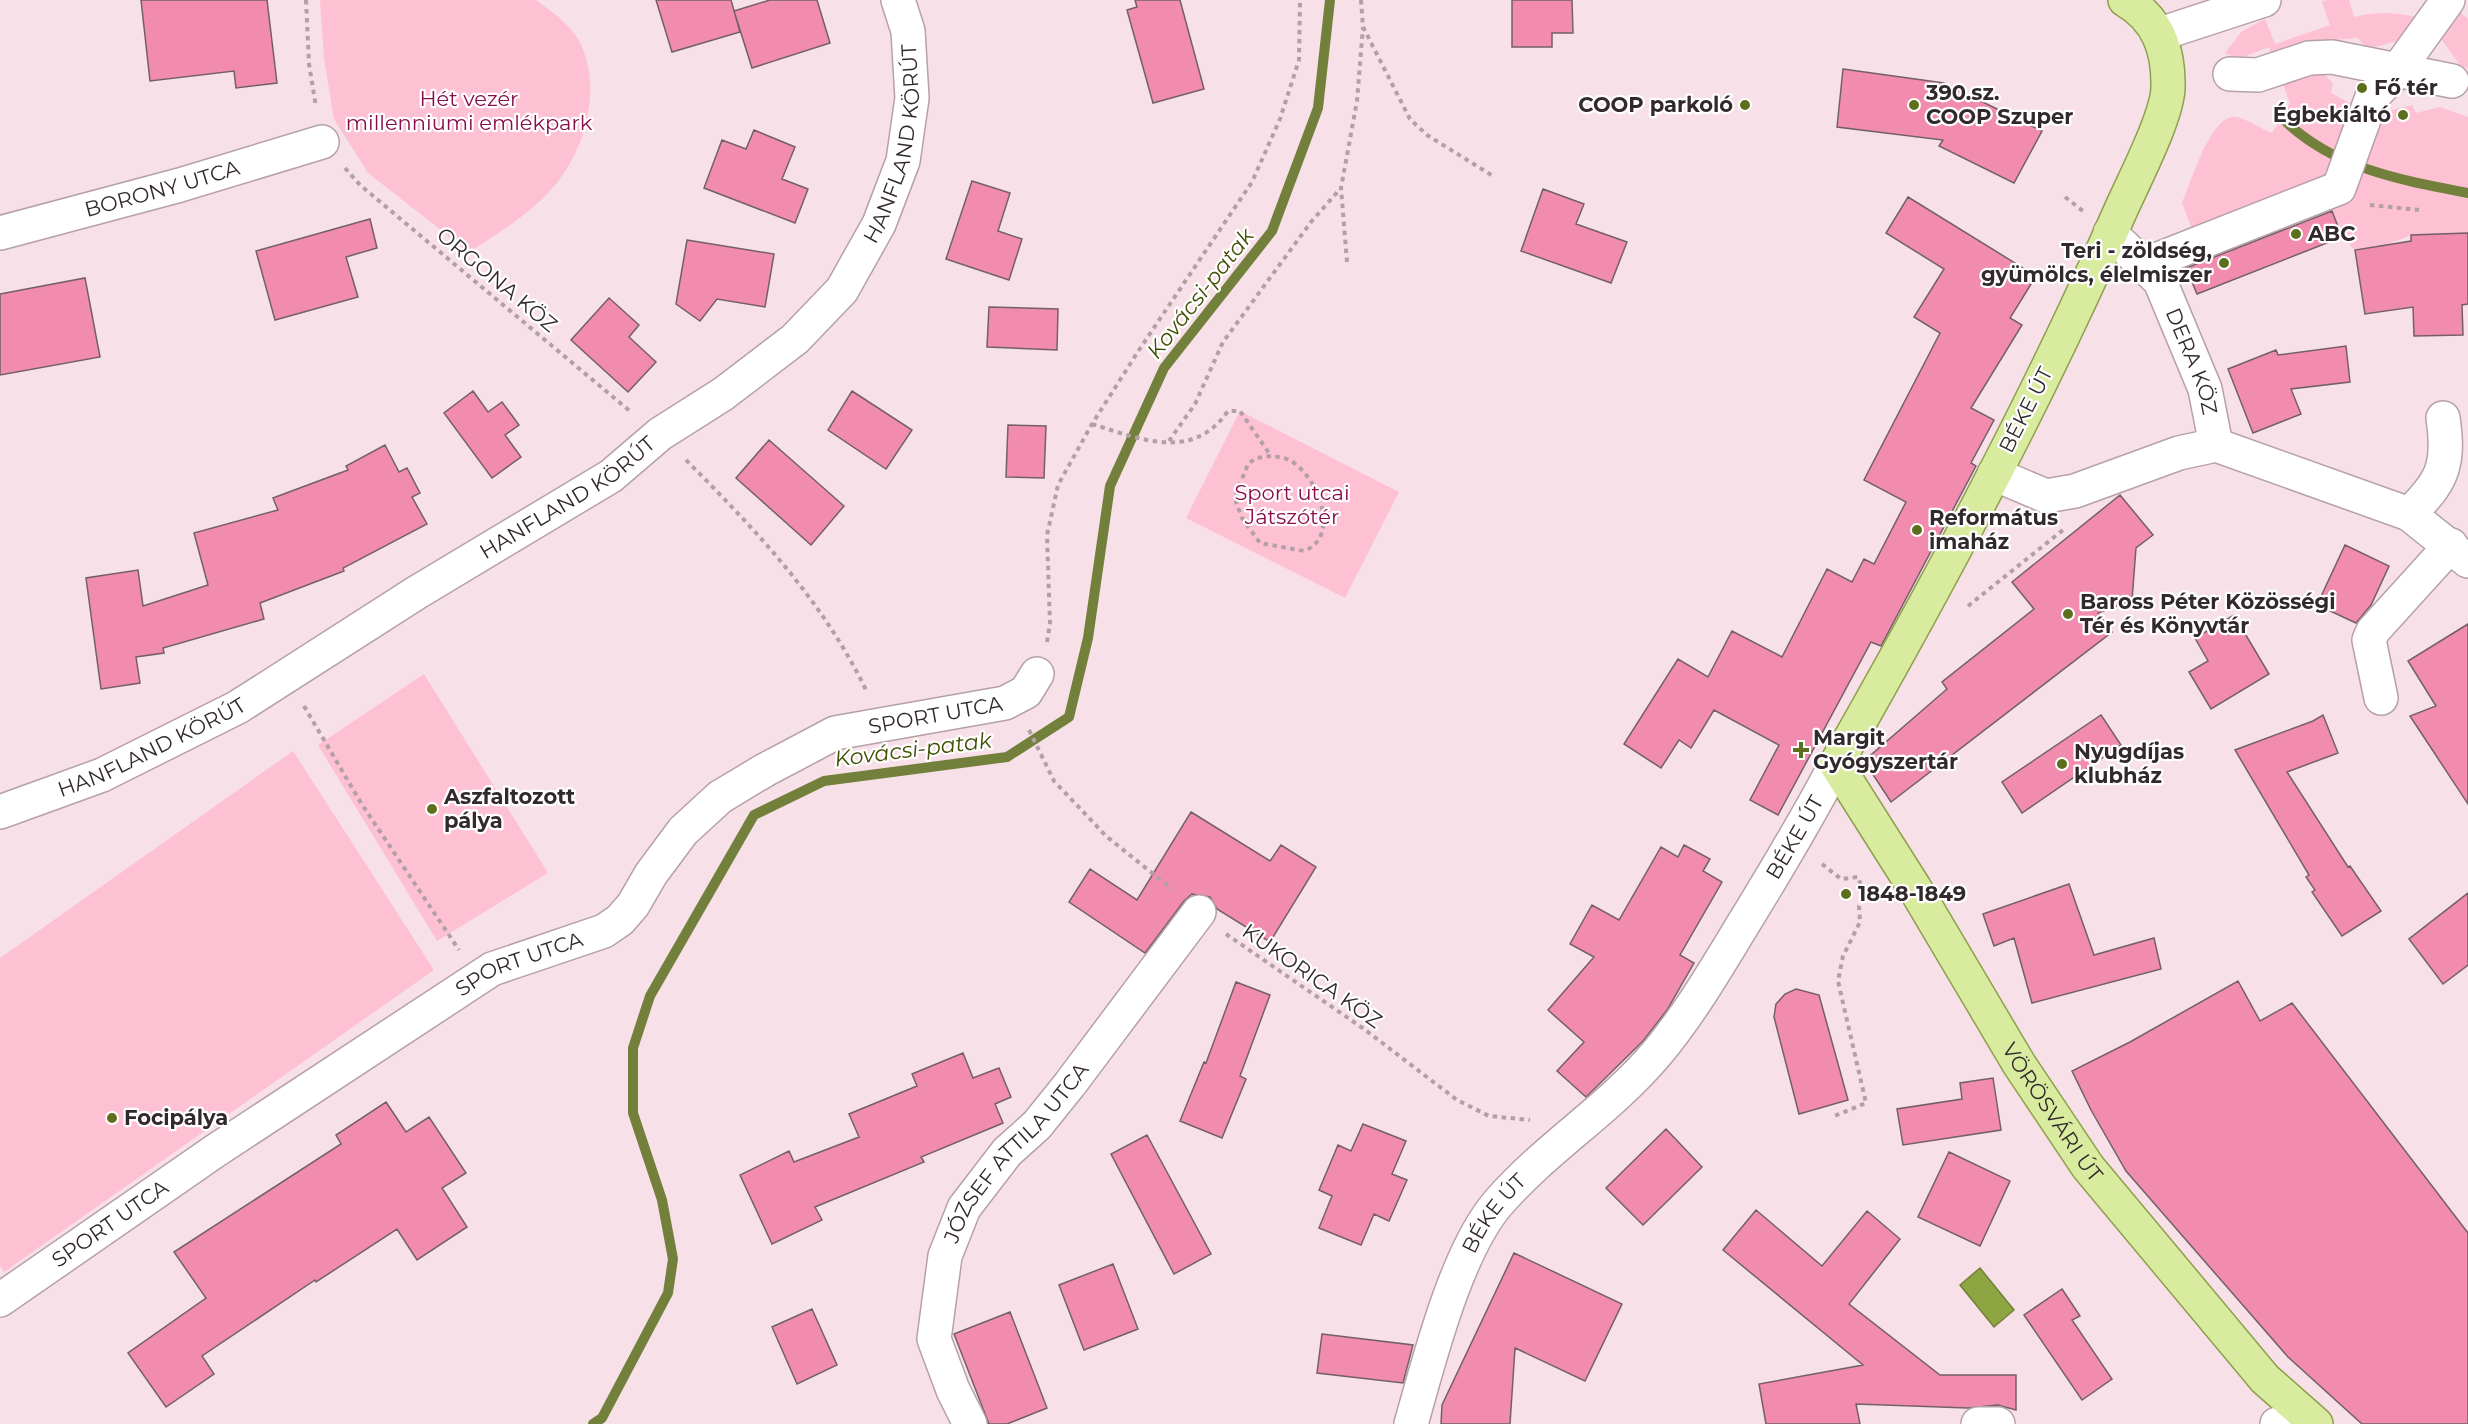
<svg xmlns="http://www.w3.org/2000/svg" width="2468" height="1424" font-family="Montserrat,sans-serif">
  <style>
    .green { fill: #fec1d4 }
    .water { fill: #8ea642; stroke: #72803b; stroke-width: 1.5 }
    .lines { fill: none; stroke-linecap: round; stroke-linejoin: round }
    .stream { stroke: #72803b; stroke-width: 10 }
    .building { fill: #f28caf; stroke: #736066; stroke-width: 1.5 }
    .minor-casing { stroke: #b6a1a7; stroke-width: 36 }
    .major-casing { stroke: #8e9f4d; stroke-width: 36 }
    .path { stroke: #b2a0a5; stroke-width: 4; stroke-dasharray: 4.5 4.5; stroke-linecap: butt }
    .minor { stroke: #fff; stroke-width: 33 }
    .major { stroke: #d9eb9f; stroke-width: 33 }
    .poi-dot { fill: #5d6f1d; stroke: #fff; stroke-width: 2 }
    .labels { text-anchor: middle; stroke-width: 4.5; stroke-linejoin: round; paint-order: stroke }
    .poi-label { font-size: 21px; font-weight: bold; fill: #32292c; stroke: #fff; text-anchor: start }
    .park-label { font-size: 21px; fill: #890d4b; stroke: #fff }
    .street-label { font-size: 21px; fill: #32292c; stroke: #fff }
    .water-label { font-size: 22px; font-style: italic; fill: #415003; stroke: #fff }
  </style>
  <rect width="100%" height="100%" fill="#f7e0e7"/>
  <path class="green" d="M320 0H536C551 11 570 24 579 41 603 86 586 147 556 184 533 212 500 232 469 252L368 173 334 119 324 59Z
    M2327 0H2349L2354 17C2379 11 2398 12 2423 19L2413 37 2367 49 2358 38 2320 41 2273 58 2269 47 2238 59 2225 53 2241 32 2265 19 2275 44 2330 25 2322 2Z
    M2455 8 2468 19V69L2460 65 2439 36Z
    M2315 66 2333 83 2331 93 2359 108 2340 175 2195 237 2182 203C2191 183 2211 112 2237 117 2249 120 2261 129 2272 133L2290 103 2281 79Z
    M2412 105 2416 113 2440 107 2468 117V233L2411 235 2387 245 2355 250 2342 237 2329 202 2373 115Z
    M1240 411 1399 492 1345 598 1186 518Z
    M424 674 548 873 437 941 318 745Z
    M293 751 434 970 4 1272 0 1266V958Z"/>
  <path class="water" d="M1980 1268 2014 1310 1994 1327 1960 1285Z"/>
  <g class="lines">
    <path class="stream" d="M2284 120C2335 169 2401 180 2468 193
      M593 1424 602 1418 668 1293 673 1259 662 1200 633 1113V1048L650 996 754 815 824 781 1007 757 1069 717 1088 638 1110 486 1164 368 1272 231 1318 108 1330 0"/>
  </g>
  <path class="building" d="M141 0H267L277 83 236 88 234 71 150 81Z
    M656 0H731L740 32 672 52Z
    M770 0H817L830 43 752 68 734 11Z
    M1135 0H1180L1204 89 1153 103 1127 10 1137 7Z
    M1512 0H1572L1573 33H1552V47H1512Z
    M1843 69 1944 83 2042 131 2014 183 1939 146 1943 140 1837 127Z
    M754 130 795 147 782 179 808 189 795 223 704 188 722 140 746 149Z
    M972 181 1010 193 998 231 1022 239 1009 280 946 259Z
    M1543 189 1584 204 1576 224 1627 242 1611 283 1521 251Z
    M1908 197 2036 276 2010 318 2022 325 1971 408 1994 420 1971 463 1976 466 1881 646 1871 642 1778 815 1750 800 1779 745 1714 710 1691 748 1679 740 1661 768 1624 744 1678 659 1708 677 1732 631 1782 657 1827 569 1852 582 1864 559 1874 564 1906 502 1864 480 1940 333 1914 317 1944 269 1886 233Z
    M2332 211 2342 237 2197 294 2186 268Z
    M370 219 377 248 346 257 358 297 275 320 256 251Z
    M2468 233V304L2462 305 2463 335 2414 336 2413 307 2365 314 2355 250 2411 241V235Z
    M687 240 774 254 765 307 717 299 700 321 676 304Z
    M85 278 100 357 0 375V294Z
    M609 298 639 325 629 337 656 362 628 392 571 340Z
    M989 307 1058 309 1057 350 987 347Z
    M2346 346 2350 382 2291 389 2301 414 2253 433 2228 369 2276 350 2278 355Z
    M473 391 488 412 502 402 519 425 505 435 521 457 492 478 444 413Z
    M852 391 912 430 886 469 828 430Z
    M1008 425 1046 426 1044 478 1006 477Z
    M769 440 844 506 811 545 736 478Z
    M385 445 399 472 407 468 420 493 412 497 427 524 343 568 344 571 260 603 264 619 163 648 164 653 136 657 140 683 101 689 86 578 138 570 143 606 208 585 194 533 278 510 273 498 348 470 346 466Z
    M2120 495 2153 535 2136 548 2132 600 2098 613 2112 632 1891 802 1864 761 1947 689 1942 682 2034 609 2012 582Z
    M2345 545 2389 566 2371 605 2356 623 2317 605Z
    M2234 615 2269 674 2211 709 2189 672 2208 661 2195 638Z
    M2468 624V804L2410 716 2436 706 2408 661Z
    M2101 715 2121 745 2022 813 2002 782Z
    M2323 715 2338 753 2287 772 2348 867 2350 866 2381 911 2342 936 2312 892 2315 890 2306 877 2309 875 2235 750 2313 721Z
    M1191 812 1270 861 1281 845 1316 867 1270 942 1217 909 1210 897 1192 894 1184 901 1145 953 1069 902 1090 869 1137 900Z
    M1684 845 1710 859 1703 871 1722 882 1680 955 1694 963 1667 1010 1643 1041 1586 1097 1557 1071 1584 1042 1548 1010 1594 957 1570 944 1592 905 1619 920 1661 847 1678 857Z
    M2069 884 2094 955 2154 938 2161 969 2032 1003 2014 938 1994 946 1983 914Z
    M2468 893V965L2443 984 2409 939Z
    M2238 981 2260 1021 2292 1003 2468 1233V1424H2362L2288 1357 2126 1171 2091 1110 2072 1071 2130 1042Z
    M1236 982 1270 995 1240 1076 1246 1079 1222 1138 1180 1121 1204 1062 1206 1063Z
    M1796 989 1819 995 1848 1100 1799 1114 1774 1017 1776 1004 1785 994Z
    M963 1053 973 1078 999 1068 1011 1097 995 1104 1003 1123 921 1157 924 1162 815 1207 822 1220 772 1244 740 1175 789 1151 794 1162 859 1137 849 1114 917 1086 912 1074Z
    M1993 1078 2001 1130 1903 1145 1897 1109 1962 1099 1960 1083Z
    M386 1102 406 1132 429 1117 466 1173 442 1188 467 1227 417 1260 397 1229 316 1282 315 1280 202 1356 214 1374 166 1407 128 1353 206 1298 174 1252 341 1144 336 1135Z
    M1363 1124 1406 1141 1392 1174 1407 1180 1389 1221 1374 1214 1361 1245 1319 1228 1332 1196 1319 1190 1338 1145 1351 1151Z
    M1666 1129 1702 1167 1643 1225 1606 1188Z
    M1147 1135 1211 1254 1174 1274 1111 1154Z
    M1949 1152 2010 1181 1980 1246 1918 1217Z
    M1756 1210 1822 1266 1867 1211 1900 1239 1849 1304 1940 1375H2016V1410L1998 1405 1968 1408 1856 1404 1860 1424H1766L1759 1384 1863 1365 1723 1250Z
    M1514 1253 1622 1304 1585 1381 1515 1348 1510 1424H1441L1442 1405Z
    M1113 1264 1138 1329 1084 1350 1059 1285Z
    M2062 1289 2080 1316 2072 1320 2112 1379 2082 1400 2024 1315Z
    M812 1309 837 1365 797 1384 772 1327Z
    M1010 1312 1047 1408 1007 1424H989L954 1334Z
    M1322 1334 1413 1345 1403 1383 1317 1373Z"/>
  <g class="lines">
    <g class="minor-casing">
      <g id="minor">
        <path d="M2160 34 2264 0"/>
        <path d="M2230 74 2258 75 2309 58 2332 57 2452 81"/>
        <path id="s1" d="M0 233 180 185 322 142"/>
        <path id="s2" d="M2110 233 2160 281 2205 389 2216 445"/>
        <path d="M2143 265 2339 188 2372 97 2397 71 2448 0"/>
        <path d="M1994 474 2046 496 2075 491 2179 453 2216 445 2409 514 2468 561"/>
        <path d="M2409 514C2442 482 2450 466 2443 418"/>
        <path d="M2381 698 2369 640 2373 631 2451 545"/>
        <path id="s3" d="M0 812 102 775 238 707 416 593 611 476 660 434 723 394 795 339 842 290 879 224 903 161 912 98 908 31 898 0"/>
        <path id="s4" d="M0 1300 215 1151 492 969 604 931 620 920 633 905 651 874 683 831 720 797 765 770 835 733 1005 703 1026 692 1037 674"/>
        <path id="s5" d="M970 1424 953 1390 934 1339 945 1256 964 1208 1007 1152 1037 1125 1070 1084 1199 912"/>
        <path id="s6" d="M1411 1424C1429 1361 1456 1251 1499 1202 1547 1147 1610 1109 1657 1053 1693 1010 1721 960 1750 913 1780 864 1809 815 1836 764"/>
        <path d="M1978 1424H1998"/>
        <path d="M2277 1424 2307 1417"/>
      </g>
    </g>
    <g class="major-casing">
      <g id="major">
        <path id="s7" d="M2125 0C2158 19 2169 50 2168 88 2167 118 2132 184 2119 214 2036 403 1938 585 1836 764L1914 887 2019 1064 2088 1167 2265 1379 2316 1424"/>
      </g>
    </g>
    <path class="path" d="M306 0 309 64 316 107
      M1361 0 1363 27 1410 119 1427 135 1493 176
      M345 168 360 185 631 412
      M2065 197 2083 211
      M2370 205 2419 210
      M1347 262 1341 188 1357 101 1363 27
      M1092 424C1140 439 1193 462 1228 411H1240L1271 456 1256 458 1248 464 1236 494V502L1242 518 1260 543 1304 551C1343 536 1316 473 1289 460 1283 457 1277 457 1271 456
      M1169 441 1195 404 1223 342 1311 222 1341 188
      M686 460C756 530 824 602 867 692
      M1968 606 2063 530
      M1047 642 1050 623 1047 535 1058 485 1092 424 1139 350 1252 182 1280 119 1299 60 1300 0
      M304 706 361 803 459 950
      M1029 730 1054 781 1106 836 1172 889
      M1822 864 1841 879 1858 877 1864 895 1859 906 1860 922 1843 956 1838 981 1866 1103 1832 1117
      M1864 895 1878 894
      M1226 934 1364 1029 1457 1100 1489 1116 1530 1120"/>
    <use href="#minor" class="minor"/>
    <use href="#major" class="major"/>
  </g>
  <g class="poi-dot">
    <circle cx="2362" cy="88" r="6"/>
    <circle cx="1745" cy="105" r="6"/>
    <circle cx="1914" cy="105" r="6"/>
    <circle cx="2403" cy="115" r="6"/>
    <circle cx="2296" cy="234" r="6"/>
    <circle cx="2224" cy="263" r="6"/>
    <circle cx="1917" cy="530" r="6"/>
    <circle cx="2068" cy="614" r="6"/>
    <path d="M1798 741h6v6h6v6h-6v6h-6v-6h-6v-6h6z"/>
    <circle cx="2062" cy="764" r="6"/>
    <circle cx="432" cy="809" r="6"/>
    <circle cx="1846" cy="894" r="6"/>
    <circle cx="112" cy="1118" r="6"/>
  </g>
  <g class="labels">
    <g class="poi-label">
      <text x="2374" y="95">Fő tér</text>
      <text x="1926" y="100">390.sz.<tspan x="1926" dy="24">COOP Szuper</tspan></text>
      <text x="1733" y="112" text-anchor="end">COOP parkoló</text>
      <text x="2391" y="122" text-anchor="end">Égbekiáltó</text>
      <text x="2308" y="241">ABC</text>
      <text x="2212" y="258" text-anchor="end">Teri - zöldség,<tspan x="2212" dy="24">gyümölcs, élelmiszer</tspan></text>
      <text x="1929" y="525">Református<tspan x="1929" dy="24">imaház</tspan></text>
      <text x="2080" y="609">Baross Péter Közösségi<tspan x="2080" dy="24">Tér és Könyvtár</tspan></text>
      <text x="1813" y="745">Margit<tspan x="1813" dy="24">Gyógyszertár</tspan></text>
      <text x="2074" y="759">Nyugdíjas<tspan x="2074" dy="24">klubház</tspan></text>
      <text x="444" y="804">Aszfaltozott<tspan x="444" dy="24">pálya</tspan></text>
      <text x="1858" y="901">1848-1849</text>
      <text x="124" y="1125">Focipálya</text>
    </g>
    <g class="park-label">
      <text x="469" y="106">Hét vezér<tspan x="469" dy="24">millenniumi emlékpark</tspan></text>
      <text x="1292" y="500">Sport utcai<tspan x="1292" dy="24">Játszótér</tspan></text>
    </g>
    <g class="street-label">
      <text dy="7" stroke="none"><textPath href="#s3" startOffset="1155">HANFLAND KÖRÚT</textPath></text>
      <text dy="7" stroke="none"><textPath href="#s1" startOffset="168">BORONY UTCA</textPath></text>
      <text transform="translate(497 280) rotate(40)" y="7">ORGONA KÖZ</text>
      <text dy="7" stroke="none"><textPath href="#s2" startOffset="156">DERA KÖZ</textPath></text>
      <text transform="translate(2026 410) rotate(-63)" y="7">BÉKE ÚT</text>
      <text dy="7" stroke="none"><textPath href="#s3" startOffset="651">HANFLAND KÖRÚT</textPath></text>
      <text dy="7" stroke="none"><textPath href="#s4" startOffset="1124">SPORT UTCA</textPath></text>
      <text dy="7" stroke="none"><textPath href="#s3" startOffset="165">HANFLAND KÖRÚT</textPath></text>
      <text dy="7" stroke="none"><textPath href="#s6" startOffset="714">BÉKE ÚT</textPath></text>
      <text dy="7" stroke="none"><textPath href="#s4" startOffset="620">SPORT UTCA</textPath></text>
      <text transform="translate(1312 976) rotate(35)" y="7">KUKORICA KÖZ</text>
      <text dy="7" stroke="none"><textPath href="#s7" startOffset="1268">VÖRÖSVÁRI ÚT</textPath></text>
      <text dy="7" stroke="none"><textPath href="#s5" startOffset="303">JÓZSEF ATTILA UTCA</textPath></text>
      <text dy="7" stroke="none"><textPath href="#s6" startOffset="228">BÉKE ÚT</textPath></text>
      <text dy="7" stroke="none"><textPath href="#s4" startOffset="134">SPORT UTCA</textPath></text>
    </g>
    <g class="water-label">
      <text transform="translate(1200 293) rotate(-52)" y="8">Kovácsi-patak</text>
      <text transform="translate(913 749) rotate(-7)" y="8">Kovácsi-patak</text>
    </g>
  </g>
</svg>
